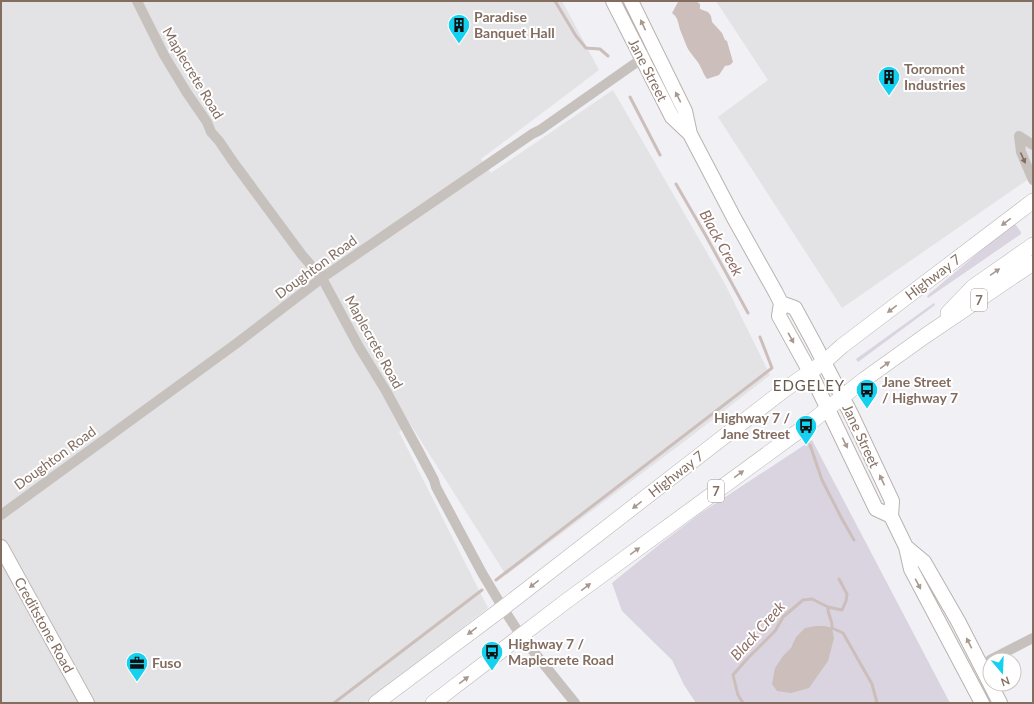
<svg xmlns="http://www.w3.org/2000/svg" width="1034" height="704" font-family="Lato,sans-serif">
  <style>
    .built { fill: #e3e2e5 }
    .green { fill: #d9d4df }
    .water { fill: #ccbeba }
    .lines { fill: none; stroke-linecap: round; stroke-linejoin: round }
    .stream { stroke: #ccbeba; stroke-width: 3 }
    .secondary-casing { stroke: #bab2ae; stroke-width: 16 }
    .primary-casing { stroke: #b9b3af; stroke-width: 16 }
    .street { stroke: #c7c1be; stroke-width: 10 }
    .secondary { stroke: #fff; stroke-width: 14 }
    .primary { stroke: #fff; stroke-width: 15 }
    .oneway { fill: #a89990 }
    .oneway2 { fill: #836d61 }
    .labels { text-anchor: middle; stroke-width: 4; stroke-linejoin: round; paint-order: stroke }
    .shield { fill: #fff; stroke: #a89990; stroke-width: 1 }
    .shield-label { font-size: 13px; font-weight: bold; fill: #836d61 }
    .poi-label { font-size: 14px; font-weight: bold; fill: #836d61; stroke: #fff; text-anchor: start }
    .street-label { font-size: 14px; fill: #836d61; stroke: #fff }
    .water-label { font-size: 15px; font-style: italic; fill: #8f6e66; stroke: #fff }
    .neighbourhood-label { font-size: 15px; letter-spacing: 1px; fill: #685850; stroke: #fff }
  </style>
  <rect width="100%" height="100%" fill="#f0f0f5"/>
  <path class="built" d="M1 1H562L599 70 481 159 491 173 613 90 725 284 770 375 681 444 506 575 409 422 399 432 488 608 365 703H1Z
    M716 1H1033V176L842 308 718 117 768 80Z"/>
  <path class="green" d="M1015 224 1021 232V234L928 298 927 297 928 295C957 271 985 246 1015 224Z
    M934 303 935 305 858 362 856 359Z
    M812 440 950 703H696L684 685 672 660 622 611 612 583 660 544 701 513Z"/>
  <path class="water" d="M686 1H696L700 4V9L708 12 711 16 712 22 722 33 725 40 727 41 733 62 730 65 725 66 719 75 707 79C704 75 703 72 701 68 698 60 690 54 687 47 685 42 683 37 681 32 678 25 679 18 672 13L678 2Z
    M816 626H825L832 628 834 638 828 661 809 688 791 693 777 691 772 684 775 668 783 656 791 648 796 637 805 628Z"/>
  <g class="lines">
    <path class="stream" d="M555 1 576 36 586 48 600 49 608 56
      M630 97 660 155
      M676 184 706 236 748 313
      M810 445 822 480 842 519 854 540
      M496 580 772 368 760 337
      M828 607C827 616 833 619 832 628L843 633 872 684 877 703
      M334 703 482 590
      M743 703 738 695 733 675 747 659 775 631 783 617 803 600 812 599 828 607 842 610 846 601 847 594 839 579"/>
    <g class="secondary-casing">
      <path id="secondary" d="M613 1 672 117 690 134
        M631 1 685 111 690 134 734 218 776 293 781 303 779 316 810 372 876 509 891 516
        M781 303 795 308 814 343 851 414 892 501 891 516 906 547 911 569 982 703
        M1 547 87 703
        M906 547 924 562 958 621 1000 703"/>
    </g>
    <g class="primary-casing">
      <path id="primary" d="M948 313 973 287 1033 245
        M376 703 503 608 784 390 824 362 842 346 1033 201
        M433 703 565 602 807 425 865 379 925 336 1033 263"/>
    </g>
    <path class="street" d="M137 1 164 55 187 93 207 122 211 132 219 141 234 163 302 255 322 278 359 347 386 391 418 450 434 480 436 487 482 573 503 608 521 636 575 703
      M1019 136 1021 152 1033 180
      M1019 136 1033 145
      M1 515 237 343 322 278 532 134 540 130 647 55
      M990 660 1033 638"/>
    <use href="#secondary" class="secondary"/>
    <use href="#primary" class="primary"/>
  </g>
  <defs><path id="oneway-solid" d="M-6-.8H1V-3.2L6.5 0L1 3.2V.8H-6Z"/></defs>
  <g class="oneway">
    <use href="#oneway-solid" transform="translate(643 25) rotate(-115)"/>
    <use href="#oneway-solid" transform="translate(678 97) rotate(-117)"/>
    <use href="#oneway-solid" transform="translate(1006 222) rotate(143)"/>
    <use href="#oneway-solid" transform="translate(995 272) rotate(-35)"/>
    <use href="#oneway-solid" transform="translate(892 309) rotate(143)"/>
    <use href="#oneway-solid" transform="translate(791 338) rotate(61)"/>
    <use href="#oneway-solid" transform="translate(885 365) rotate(-36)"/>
    <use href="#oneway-solid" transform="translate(845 443) rotate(64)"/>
    <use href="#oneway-solid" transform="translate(739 474) rotate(-36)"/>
    <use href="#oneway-solid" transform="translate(882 480) rotate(-115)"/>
    <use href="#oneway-solid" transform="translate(637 505) rotate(142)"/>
    <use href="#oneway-solid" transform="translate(635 551) rotate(-36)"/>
    <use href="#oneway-solid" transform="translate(534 584) rotate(142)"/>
    <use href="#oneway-solid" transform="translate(918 584) rotate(62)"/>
    <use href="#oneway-solid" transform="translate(586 587) rotate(-37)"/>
    <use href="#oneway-solid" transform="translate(472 631) rotate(143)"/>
    <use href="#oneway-solid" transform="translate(969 643) rotate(-117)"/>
    <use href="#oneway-solid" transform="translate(464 680) rotate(-37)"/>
  </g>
  <use class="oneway2" href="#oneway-solid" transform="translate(1023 158) rotate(66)"/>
  <defs>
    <g id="building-pin" transform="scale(1.15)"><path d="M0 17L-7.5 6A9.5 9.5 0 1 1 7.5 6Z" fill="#15d1f0" stroke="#fff"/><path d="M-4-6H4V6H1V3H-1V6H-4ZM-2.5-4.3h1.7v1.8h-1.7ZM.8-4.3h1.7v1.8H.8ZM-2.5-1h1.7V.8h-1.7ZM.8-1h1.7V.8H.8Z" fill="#111"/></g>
    <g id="bus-pin" transform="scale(1.15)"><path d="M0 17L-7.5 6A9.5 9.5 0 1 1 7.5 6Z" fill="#15d1f0" stroke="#fff"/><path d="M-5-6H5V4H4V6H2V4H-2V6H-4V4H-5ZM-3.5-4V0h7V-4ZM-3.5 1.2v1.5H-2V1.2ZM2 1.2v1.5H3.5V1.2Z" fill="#111"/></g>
    <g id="office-pin" transform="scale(1.15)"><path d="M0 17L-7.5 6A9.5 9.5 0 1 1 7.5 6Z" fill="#15d1f0" stroke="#fff"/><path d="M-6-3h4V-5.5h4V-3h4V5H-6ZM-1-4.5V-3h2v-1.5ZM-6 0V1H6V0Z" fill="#111"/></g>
  </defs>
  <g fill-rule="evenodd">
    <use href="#building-pin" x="459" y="25"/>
    <use href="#building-pin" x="889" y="77"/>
    <use href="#bus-pin" x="867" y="390"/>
    <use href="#bus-pin" x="806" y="426"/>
    <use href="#bus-pin" x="492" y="652"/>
    <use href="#office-pin" x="137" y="663"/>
  </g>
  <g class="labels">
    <g class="shield">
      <rect x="971" y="289" width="16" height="22" rx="3"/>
      <rect x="708" y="480" width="16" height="22" rx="3"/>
    </g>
    <g class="shield-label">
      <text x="979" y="305">7</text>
      <text x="716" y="496">7</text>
    </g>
    <g class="poi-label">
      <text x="474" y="22">Paradise<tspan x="474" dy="16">Banquet Hall</tspan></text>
      <text x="904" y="74">Toromont<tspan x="904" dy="16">Industries</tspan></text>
      <text x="882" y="387">Jane Street<tspan x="882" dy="16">/ Highway 7</tspan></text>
      <text x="790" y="423" text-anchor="end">Highway 7 /<tspan x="790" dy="16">Jane Street</tspan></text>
      <text x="508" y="649">Highway 7 /<tspan x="508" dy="16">Maplecrete Road</tspan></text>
      <text x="152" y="668">Fuso</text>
    </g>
    <g class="street-label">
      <text transform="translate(648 70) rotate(63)" y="5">Jane Street</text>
      <text transform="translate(193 73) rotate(59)" y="5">Maplecrete Road</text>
      <text transform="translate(316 267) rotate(-36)" y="5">Doughton Road</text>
      <text transform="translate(933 277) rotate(-37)" y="5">Highway 7</text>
      <text transform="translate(374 342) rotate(61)" y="5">Maplecrete Road</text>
      <text transform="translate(861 436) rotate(65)" y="5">Jane Street</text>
      <text transform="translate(55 458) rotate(-36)" y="5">Doughton Road</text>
      <text transform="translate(676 474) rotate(-38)" y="5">Highway 7</text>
      <text transform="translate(44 625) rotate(61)" y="5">Creditstone Road</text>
    </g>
    <g class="water-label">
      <text transform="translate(721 243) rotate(61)" y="5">Black Creek</text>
      <text transform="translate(758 631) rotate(-48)" y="5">Black Creek</text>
    </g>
    <g class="neighbourhood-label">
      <text x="809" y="391">EDGELEY</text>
    </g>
  </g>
  <rect width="1034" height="704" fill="none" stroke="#836d61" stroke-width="4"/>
  <g transform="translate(1002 672) rotate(161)"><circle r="19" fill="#ffffff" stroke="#cdc5c0"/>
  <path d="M0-3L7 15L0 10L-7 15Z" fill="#15d1f0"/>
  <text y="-6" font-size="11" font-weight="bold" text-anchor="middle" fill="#836d61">N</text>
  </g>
</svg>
